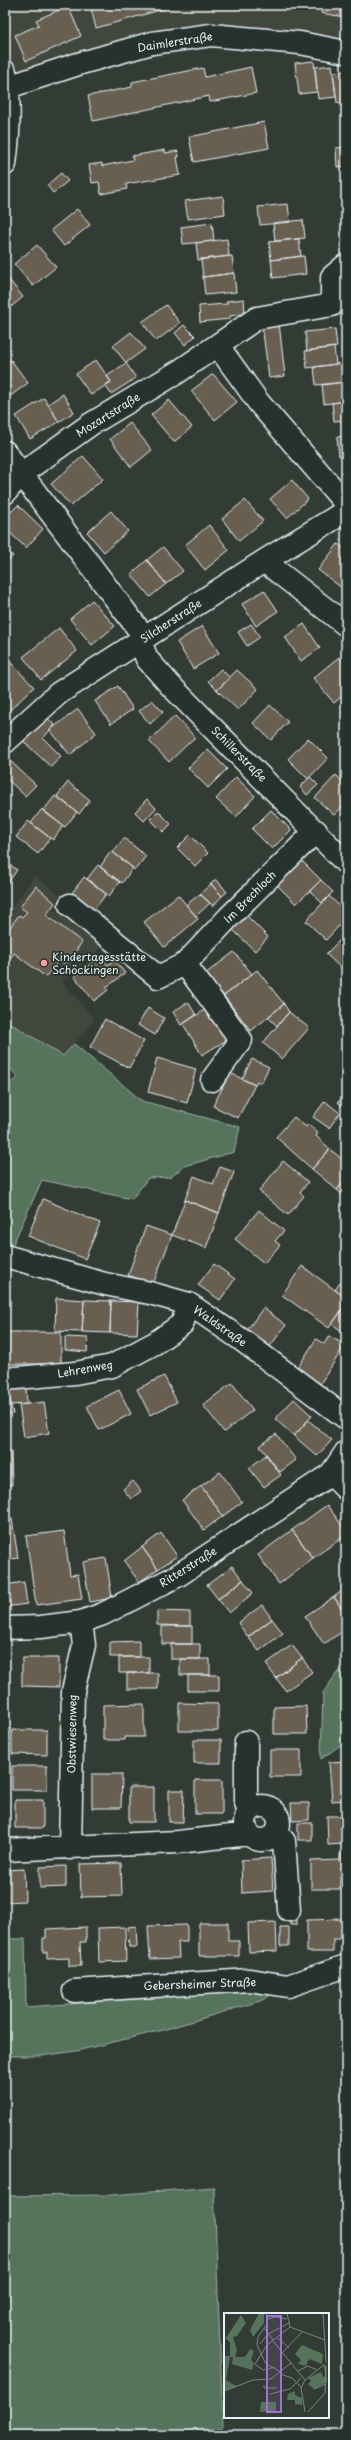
<svg xmlns="http://www.w3.org/2000/svg" width="351" height="2440" font-family="'Playpen Sans',sans-serif">
  <style>
    .built { fill: #43463d }
    .green { fill: #56735b; stroke: #9fb2aa }
    .building { fill: #685f51; stroke: #e8f1f8 }
    .lines { fill: none; stroke-linecap: round; stroke-linejoin: round }
    .minor-casing { stroke: #e8f1f8; stroke-width: 25 }
    .minor { stroke: #26332d; stroke-width: 22 }
    .poi-dot { fill: #ff9aa2; stroke: #26332d; stroke-width: 1.5 }
    .labels { text-anchor: middle; stroke-width: 3.5; stroke-linejoin: round; paint-order: stroke }
    .street-label { font-size: 11px; fill: #e8f1f8; stroke: #26332d }
    .poi-label { font-size: 11px; fill: #e8f1f8; stroke: #26332d; text-anchor: start }
    .inset-road { fill: none; stroke: #7b8482; stroke-width: 1 }
    .view { fill: #a171d3; fill-opacity: 0.15; stroke: #a171d3; stroke-width: 2 }
    .inset-edge { fill: none; stroke: #e8f1f8; stroke-width: 2 }
  </style>
  <rect width="100%" height="100%" fill="#333c34"/>
  <filter id="ink" filterUnits="userSpaceOnUse"><feTurbulence type="fractalNoise" baseFrequency=".025" numOctaves="2"/><feDisplacementMap in="SourceGraphic" scale="8" xChannelSelector="R" yChannelSelector="G"/><feConvolveMatrix kernelMatrix="1 2 1 2 8 2 1 2 1" color-interpolation-filters="sRGB"/></filter>
  <g filter="url(#ink)">
    <path class="built" d="M5 5H346V52L211 35 37 77 5 73Z
      M35 875 60 896 51 908 103 946 62 981 95 1020 63 1056 5 1020V918Z"/>
    <path class="green" d="M5 1020 63 1056 74 1044 142 1101 240 1127 234 1152 184 1166 171 1177 148 1178 132 1199 42 1180 12 1246 5 1242V1086L18 1078 5 1061Z
      M346 1667V1741L321 1759 323 1693 337 1673Z
      M5 1939H25L26 2007 270 1989 288 1986 260 2001 163 2030 76 2051 41 2056H5Z
      M214 2187 223 2428 144 2435H5V2196L111 2195Z"/>
    <path class="building" d="M90 5H178L96 28Z
      M323 5H346L344 17 321 13Z
      M68 6 81 36 26 61 15 35 39 25 36 20Z
      M314 61 317 92 299 94 295 63Z
      M332 65 336 97 318 99 315 67Z
      M251 67 256 93 210 102 209 96 93 121 88 96 132 87V82L203 68 205 77Z
      M346 71V102L337 103 333 72Z
      M264 122 269 148 194 162 189 137Z
      M346 147V166L337 167 336 148Z
      M165 150V153L178 151 179 157H177L180 175 126 184 127 189 101 194 99 182 92 183 89 165 102 163V166L133 160 132 156Z
      M61 173 68 181 53 193 47 185Z
      M343 184H346V202H345Z
      M223 196 225 214 188 219 185 201Z
      M288 204 290 222 260 225 258 207Z
      M77 209 90 225 64 246 51 230Z
      M303 220 305 238 275 241 273 223Z
      M212 223 214 241 183 244 181 227Z
      M227 239 229 256 198 260 196 243Z
      M299 239 301 256 271 260 269 242Z
      M37 245 56 267 33 286 14 264Z
      M232 256 234 273 203 277 201 259Z
      M304 256 306 274 273 278 271 260Z
      M234 273 236 292 205 295 203 277Z
      M5 275 23 297 5 312Z
      M244 299 245 314 230 316V319L200 322 199 306 227 304V301Z
      M166 305 180 323 156 341 142 322Z
      M279 323 285 376 269 378 262 325Z
      M184 325 195 336 185 345 175 333Z
      M335 329 337 347 307 351 305 332Z
      M131 332 145 349 126 363 113 346Z
      M334 347 336 364 307 368 305 351Z
      M11 360 28 383 5 400V364Z
      M96 360 111 382 91 395 76 374Z
      M126 363 136 378 111 394 105 385 111 382 107 376Z
      M343 363 345 382 316 385 314 367Z
      M213 374 237 402 215 420 191 391Z
      M345 382 346 401 324 404 322 385Z
      M63 394 74 412 59 422 48 404Z
      M44 398 59 422 30 439 16 416Z
      M169 400 192 427 174 442 151 415Z
      M346 401V420L334 421 332 403Z
      M341 420H346V436H343Z
      M130 423 152 450 131 467 110 439Z
      M343 436H346V455L339 456 337 437Z
      M83 456 103 479 71 506 51 484Z
      M292 480 308 499 287 518 270 499Z
      M245 500 263 521 239 541 222 519Z
      M18 505 43 529 26 548 5 528V518Z
      M111 511 128 531 104 552 87 532Z
      M209 525 229 550 205 570 185 545Z
      M338 544 346 550V591L318 570Z
      M163 547 183 571 166 584 147 560Z
      M5 548 13 556 5 564Z
      M147 560 166 584 150 597 131 574Z
      M264 590 278 611 256 626 242 604Z
      M92 600 115 626 92 645 70 619Z
      M251 624 260 637 247 646 238 632Z
      M304 624 320 648 301 661 285 637Z
      M202 626 219 653 193 669 177 642Z
      M59 628 77 651 41 680 23 657Z
      M339 657 346 666V693L334 703 313 678Z
      M11 663 34 687 10 710 5 705V669Z
      M221 669 230 678 217 690 208 681Z
      M237 670 258 689 238 710 217 690Z
      M118 686 133 709 111 724 95 701Z
      M152 700 163 712 150 724 139 711Z
      M270 705 288 722 271 740 253 723Z
      M78 709 96 733 70 755 50 730Z
      M175 716 195 737 169 762 149 741Z
      M46 717 55 725 43 738 61 756 51 767 23 741Z
      M308 738 328 758 308 779 288 759Z
      M207 749 227 769 208 788 188 768Z
      M8 759 36 785 25 796 5 777V762Z
      M336 775 346 785V803L334 815 315 798Z
      M236 777 255 796 236 817 216 799Z
      M310 777 318 785 307 795 300 787Z
      M68 782 90 800 79 814 57 796Z
      M55 796 77 812 65 827 43 811Z
      M147 799 156 808 144 821 135 812Z
      M42 809 63 826 53 840 31 823Z
      M271 810 291 830 272 849 252 829Z
      M158 811 171 824 163 832 150 819Z
      M28 821 50 838 38 854 16 837Z
      M190 835 208 853 195 866 177 848Z
      M124 838 146 856 135 870 113 852Z
      M111 851 133 868 122 883 100 867Z
      M5 861 17 870 5 887Z
      M302 861 321 880 296 904 277 885Z
      M98 865 120 882 109 896 87 879Z
      M84 877 106 894 94 910 72 893Z
      M216 879 227 892 222 896 211 884Z
      M321 880 333 892 322 903 310 891Z
      M211 884 222 896 213 906 200 894Z
      M36 886 55 903 46 915 82 942 66 965 59 960 46 977 14 953 10 958 5 955V928L8 930 19 915 22 917 27 912 20 907Z
      M200 894 210 903 196 916 186 905Z
      M178 895 198 919 164 947 144 922Z
      M329 896 346 912V918L326 940 306 921Z
      M247 916 268 937 255 951 233 930Z
      M343 937 346 940V969L344 971 326 954Z
      M234 952 252 974 224 996 205 974Z
      M101 956 108 965 114 960 125 973 106 988 108 990 94 1001 74 976Z
      M257 970 284 1004 251 1031 224 996Z
      M188 1002 196 1015 181 1025 173 1012Z
      M284 1004 289 1012 277 1026 268 1017Z
      M209 1007 228 1039 202 1055 183 1024Z
      M148 1008 164 1018 155 1035 138 1025Z
      M289 1012 309 1028 282 1059 263 1043Z
      M105 1019 144 1041 129 1068 90 1047Z
      M157 1058 196 1069 187 1103 148 1092Z
      M252 1059 269 1067 261 1083 257 1081 255 1085 242 1079Z
      M230 1073 255 1085 238 1118 213 1106Z
      M346 1094V1110L338 1102Z
      M325 1101 340 1113 329 1128 313 1117Z
      M294 1117 306 1127 308 1124 318 1133 316 1136 330 1149 312 1169 276 1137Z
      M330 1149 346 1163V1179L337 1190 312 1169Z
      M283 1161 308 1182 300 1193 304 1196 288 1215 259 1191Z
      M220 1167 234 1172 219 1213 185 1200 194 1176 213 1184Z
      M346 1179V1198L337 1190Z
      M43 1199 100 1223 85 1259 28 1236Z
      M185 1200 219 1213 206 1248 172 1235Z
      M259 1210 284 1231 275 1241 280 1245 264 1263 235 1239Z
      M146 1226 172 1235 153 1284 128 1275Z
      M214 1264 235 1279 220 1300 198 1285Z
      M302 1266 346 1298V1304L329 1328 282 1295Z
      M340 1283 346 1287V1298L335 1290Z
      M56 1298 84 1300 82 1332 55 1331Z
      M84 1300 111 1301 110 1333 82 1332Z
      M111 1301 139 1302 137 1334 110 1333Z
      M263 1308 286 1325 268 1349 245 1333Z
      M343 1309 346 1310V1334L332 1324Z
      M8 1332H61V1364H8Z
      M329 1336 345 1345 320 1384 297 1369 316 1339 324 1344Z
      M65 1337 88 1338 87 1352 65 1350Z
      M164 1376 177 1402 150 1415 137 1389Z
      M232 1383 253 1410 224 1432 203 1405Z
      M26 1388 27 1404 11 1405 9 1389Z
      M119 1390 131 1414 99 1430 87 1406Z
      M294 1399 312 1416 294 1436 275 1419Z
      M5 1401H10L13 1414H5Z
      M44 1402 49 1433 24 1437 19 1405Z
      M308 1420 332 1440 317 1456 294 1436Z
      M276 1434 296 1460 280 1472 260 1446Z
      M5 1451H11L12 1485H5Z
      M266 1455 281 1475 264 1487 249 1468Z
      M220 1472 242 1502 223 1516 201 1486Z
      M133 1481 141 1491 131 1499 123 1489Z
      M201 1486 223 1516 204 1530 182 1500Z
      M327 1505 346 1531V1535L313 1558 292 1530Z
      M12 1519 18 1558 5 1560V1520Z
      M292 1530 313 1558 279 1584 258 1555Z
      M64 1531 70 1575 78 1574 82 1599 36 1605 26 1536Z
      M161 1533 177 1556 158 1569 142 1547Z
      M142 1547 158 1569 139 1582 124 1561Z
      M106 1558 112 1598 90 1602 83 1562Z
      M232 1566 243 1580 218 1599 207 1585Z
      M243 1580 253 1593 229 1613 218 1599Z
      M24 1582 27 1604 5 1607V1585Z
      M346 1584V1615L334 1597 343 1590 341 1587Z
      M334 1597 346 1615V1629L324 1644 305 1616Z
      M262 1605 272 1619 248 1637 238 1623Z
      M157 1611 190 1612V1626L157 1625Z
      M272 1619 283 1633 259 1651 248 1637Z
      M162 1626H192V1644H162Z
      M139 1641V1657H110V1642Z
      M171 1644H200V1659H171Z
      M292 1645 302 1658 276 1678 266 1664Z
      M119 1657H149V1673H119Z
      M22 1658H59V1687L22 1686Z
      M302 1658 312 1672 286 1691 276 1678Z
      M180 1659H210V1675H180Z
      M127 1673H158V1689H127Z
      M188 1675H219V1691H188Z
      M179 1703 218 1704V1731H179Z
      M144 1704V1737H125V1740H103V1705Z
      M306 1706 307 1734H274V1707Z
      M12 1730H47V1755L12 1754Z
      M194 1740H221V1763H194Z
      M270 1750H301V1777H270Z
      M346 1761V1800L332 1801 329 1762Z
      M12 1766H47V1790H12Z
      M92 1774H122L121 1808H92Z
      M195 1780H222V1814H195Z
      M129 1787H154V1822H129Z
      M169 1790H184L183 1822H169Z
      M15 1800H43V1828H15Z
      M291 1803H309V1820L292 1821Z
      M327 1816H344L345 1844 328 1845Z
      M344 1816H346V1844H345Z
      M298 1823H312V1840H298Z
      M340 1854H346V1876H340V1889H311V1861L340 1860Z
      M271 1858 273 1891 242 1893 241 1860Z
      M121 1863 122 1896 81 1897 80 1864Z
      M66 1866V1887L40 1888V1867Z
      M24 1869 25 1901 5 1902V1870Z
      M297 1916V1925H290V1917Z
      M343 1919V1939H333V1952H307V1920Z
      M276 1922 277 1951 249 1952 248 1923Z
      M199 1923H228V1941H239V1956H199Z
      M187 1925V1942H178L179 1958 150 1959 148 1926Z
      M136 1926 137 1947H129L128 1927Z
      M86 1927V1942H80L81 1966H69V1958L47 1959V1952H43V1938H46V1929Z
      M125 1927 126 1961 99 1962 98 1928Z
      M280 1927H289V1946H280Z"/>
    <g class="lines">
      <g class="minor-casing">
        <path id="minor" d="M5 72C11 102 9 134 5 164
          M8 87 78 64 152 43 211 35 300 43 346 52
          M218 346 259 403 346 504
          M5 452 136 626
          M5 493 21 474 91 424 178 372 257 318 332 305V277L346 265
          M264 561 346 625
          M140 641 147 659 170 685 346 863
          M5 742 59 693 264 561 346 511
          M70 905 158 977 185 964
          M212 1080 241 1040 185 964 229 917 316 831
          M5 1256 105 1284 150 1293 189 1304 239 1338 346 1418
          M5 1379 75 1373 112 1366 155 1343 182 1324 189 1304
          M331 1474 346 1489
          M5 1628 41 1627 81 1622 103 1614 177 1576 331 1474 346 1452
          M246 1742V1803L252 1809
          M245 1823a17 17 0 1 1 34 0a17 17 0 1 1-34 0Z
          M276 1832 284 1841 289 1910
          M70 1848 73 1691 84 1645 81 1622
          M5 1850 178 1842 249 1834
          M74 1991 250 1980 288 1986 346 1966"/>
      </g>
      <use href="#minor" class="minor"/>
    </g>
  </g>
  <circle class="poi-dot" cx="44" cy="963" r="4"/>
  <g class="labels">
    <g class="street-label">
      <text transform="translate(175 42) rotate(-9)" y="4">Daimlerstraße</text>
      <text transform="translate(108 415) rotate(-32)" y="4">Mozartstraße</text>
      <text transform="translate(171 621) rotate(-33)" y="4">Silcherstraße</text>
      <text transform="translate(239 754) rotate(45)" y="4">Schillerstraße</text>
      <text transform="translate(250 897) rotate(-45)" y="4">Im Brechloch</text>
      <text transform="translate(220 1326) rotate(35)" y="4">Waldstraße</text>
      <text transform="translate(85 1369) rotate(-10)" y="4">Lehrenweg</text>
      <text transform="translate(188 1567) rotate(-32)" y="4">Ritterstraße</text>
      <text transform="translate(72 1734) rotate(-89)" y="4">Obstwiesenweg</text>
      <text transform="translate(200 1984) rotate(-2)" y="4">Gebersheimer Straße</text>
    </g>
    <g class="poi-label">
      <text x="52" y="961">Kindertagesstätte<tspan x="52" dy="13">Schöckingen</tspan></text>
    </g>
  </g>
  <g transform="translate(224 2313)">
    <rect width="105" height="105" fill="#333c34"/>
    <path d="M35 0 43 1H40V10L29 24 26 17ZM17 2 22 10 13 23 9 24 13 37 11 44H21L26 36 30 38 27 47 30 50 28 57 8 51 9 44H6L2 67 12 73 20 71 0 78V43H6V29L0 24 2 25ZM78 32 99 41 98 51 85 46 82 53 74 51 77 47 71 41ZM99 52 102 54 103 69 90 76 84 71 87 68 84 65 97 59 99 64 102 63ZM71 78V82L78 85V95V92L71 91V87H63L64 81ZM37 89H52V98L36 99Z" fill="#56735b"/>
    <path class="inset-road" d="M42 0 43 11 34 24 33 32 42 51 57 59M63 0 66 14M99 0 102 49M44 6 52 4 63 6M66 14 101 27M40 15 49 27M54 25 65 35M49 28 81 67M36 31 44 21 65 10M59 39 79 18M51 54 39 57 31 51 43 32 66 14M74 58 84 53 93 57M56 61 68 65 78 75M81 67 77 75 81 99M81 67 101 51M40 72V75H53M90 76 102 71M0 78 29 67 47 66 67 50M46 81 66 76 77 65M84 99 101 80 102 52"/>
    <path class="view" d="M43 3H57V99H43Z"/>
    <rect width="105" height="105" class="inset-edge"/>
  </g>
  <rect width="351" height="2440" fill="none" stroke="#26332d" stroke-width="20"/>
  <rect x="10" y="10" width="331" height="2420" fill="none" stroke="#e8f1f8" stroke-width="1.5" filter="url(#ink)"/>
</svg>
